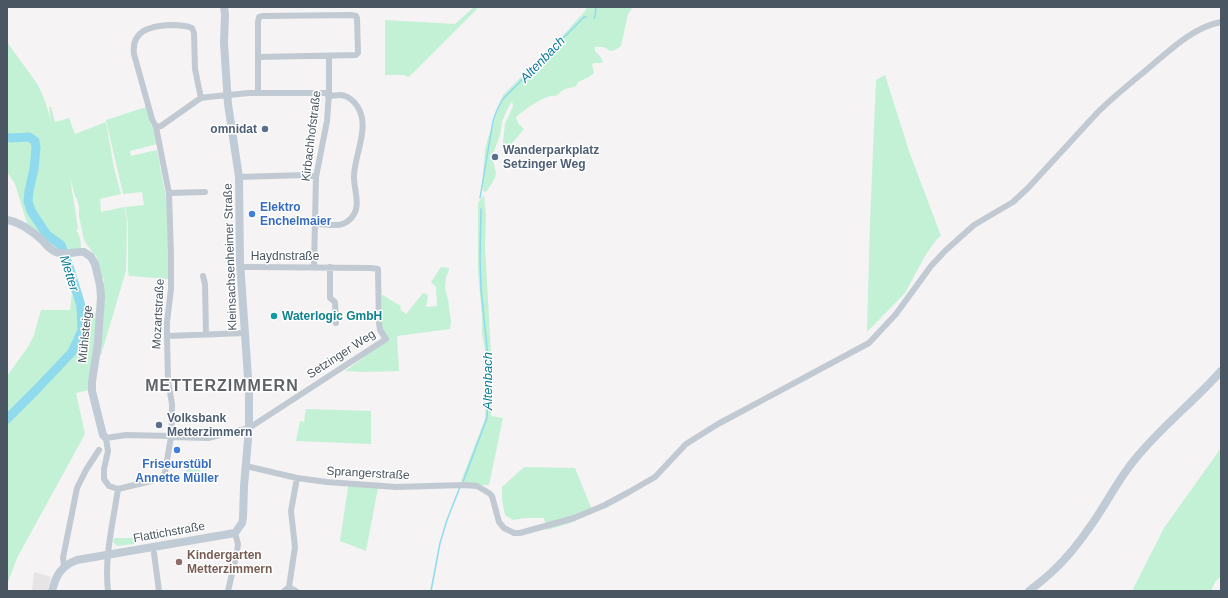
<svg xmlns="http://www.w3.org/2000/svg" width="1228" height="598" font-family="Helvetica,sans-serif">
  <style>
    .education { fill: #e6e4e5 }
    .green { fill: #c3f1d5 }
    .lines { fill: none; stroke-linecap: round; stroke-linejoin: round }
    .stream { stroke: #90daee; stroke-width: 1.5 }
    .river { stroke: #90daee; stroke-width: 9 }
    .street { stroke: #c1cad2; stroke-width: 6 }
    .secondary { stroke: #c1cbd6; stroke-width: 8 }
    .service-dot { fill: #5c6f8a; stroke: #fff; stroke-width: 1.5 }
    .shop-dot { fill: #3f7fe0; stroke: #fff; stroke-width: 1.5 }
    .culture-dot { fill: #0f9aa8; stroke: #fff; stroke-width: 1.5 }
    .education-dot { fill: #8d6e63; stroke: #fff; stroke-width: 1.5 }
    .labels { text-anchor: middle; stroke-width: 3; stroke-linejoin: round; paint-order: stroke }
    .service-label { font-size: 12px; font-weight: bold; fill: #4e5e75; stroke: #fff; text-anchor: start }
    .street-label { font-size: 12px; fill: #4a5661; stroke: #fff }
    .shop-label { font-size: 12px; font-weight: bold; fill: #366cbe; stroke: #fff; text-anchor: start }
    .culture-label { font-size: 12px; font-weight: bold; fill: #0d838f; stroke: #fff; text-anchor: start }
    .education-label { font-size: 12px; font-weight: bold; fill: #785e54; stroke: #fff; text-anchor: start }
    .water-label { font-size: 13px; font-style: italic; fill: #0c7c9b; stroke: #fff }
    .district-label { font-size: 16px; font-weight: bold; letter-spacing: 1px; fill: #5f6368; stroke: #fff }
  </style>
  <rect width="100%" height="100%" fill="#f5f3f3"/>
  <path class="education" d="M34 572 51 577 47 591H32Z"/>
  <path class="green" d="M474 7H479L409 77 403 75H385V20L455 24Z
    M587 7H633L628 14 621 46 615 50 610 51C606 47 601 46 595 47V51L600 56 603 62 600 63H594L592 65 594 73 589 77 578 82 576 86C572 88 567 88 563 90 560 92 558 95 555 96 547 93 523 111 516 117L518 123 524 129 509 147 506 145 503 144V142L505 124 513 106 512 101 507 110 502 122 500 135 493 154V161L496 173 495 178 487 191 484 192 482 188 485 150 488 138 503 95 568 30 585 11Z
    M7 42 38 85 45 101 51 121 49 107H51L55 122 69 118 75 134 106 122 114 168 121 194 100 199 101 212 124 207 127 220 126 271 101 355H100L103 312 104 278H102L96 255H94L84 240 79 216V207L77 199 75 196 70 177 78 229 76 230C80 235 81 242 81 248L84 252 58 253 47 246 27 223 15 184 7 172Z
    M885 75 909 151 941 236 937 239 925 256 905 293 867 332 870 222 876 80Z
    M146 107 151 125 154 129 157 144 130 151 131 156 157 150 167 202 169 279 129 276 128 272V223L125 207 144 205 142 192 123 194 106 120Z
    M484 195 486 216 485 246 492 371 491 416 503 418 489 485C479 485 469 485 461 481L485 419 488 369 482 333V316L478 271V203Z
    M69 255 86 309 98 314 89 390 76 393 85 434 17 558 7 585V376L28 347 34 335 41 310H70L72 294 61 256Z
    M441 267 449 268V270L446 277 445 289 448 299 451 322 450 329 397 336 399 371 364 372 345 371 382 344 388 339 382 330V295H383C389 299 395 303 401 306L400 309 406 314 423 293 427 294 428 297 426 307 437 306 436 287 431 282Z
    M306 409 371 411V444L296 441 300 421 304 422Z
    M1221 448V576L1215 582 1211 591H1132L1164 528Z
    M188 459 202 460 200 474 186 472Z
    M524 467 575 468 593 512 571 523 547 530 544 518H525L513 520 505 515 502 500V487Z
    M349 481 379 483 366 551 340 541Z
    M114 538H135L134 544 117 546 113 542Z"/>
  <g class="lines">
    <path class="stream" d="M594 18 595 17 596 7
      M480 198 493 121 497 110 502 100 584 17H586
      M463 482 487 418 489 367 481 289 480 258 481 209
      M431 591 440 543 447 520 460 487"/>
    <path class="river" d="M7 137 11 138 29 137 35 141 36 148 34 169 29 191 28 201 31 211 47 235 61 245 69 266 81 306 82 330 72 352 37 389 7 419"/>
    <path class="street" d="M258 57 356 55 358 53 357 18 356 16 351 15 262 16 259 17 258 22V92
      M156 127 161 126 195 102 201 98 208 97 249 93H329
      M239 177 306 175 316 177
      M169 193 205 192
      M316 224C326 224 340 228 348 221 364 209 353 190 354 175 355 152 373 122 354 102 350 98 346 95 340 95 336 95 332 96 328 96
      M314 267 316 177 327 121 329 93V56
      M330 267V298L335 302 336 323
      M203 276 205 284 206 334
      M167 336 245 333
      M171 436 126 435 106 438 108 451 104 469V479L109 486 118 489 164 478 171 437 172 419V404L168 381 167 336V322L171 289V254L169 193 156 127 152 119 134 54C131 30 151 26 170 25 178 25 185 25 192 28L194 33 195 69 201 98
      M171 437 208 438 249 428 386 339 380 330 379 323 378 269 371 268 240 267
      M246 466 297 478 327 482 396 487 464 485 477 486 489 493 492 496 499 522 504 528 514 533H520L574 518 605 505 629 492 655 477 686 444 718 424 869 343 896 314 931 266 945 251 974 225 1013 202 1028 188 1097 113C1112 98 1128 85 1144 72 1166 54 1192 27 1221 22
      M154 553 159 591
      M64 566 63 558 77 488 86 470 99 450
      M289 587 296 591
      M108 591C104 557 113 523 118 489
      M228 591 237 552 238 544 235 533
      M284 591 289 587 295 547 291 511 297 478"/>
    <path class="secondary" d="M7 220C20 222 32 231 42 240 46 245 53 252 59 253 67 255 76 251 84 252L91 257 95 264 100 285 101 297 98 342 92 382V391L103 435 106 438
      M52 591C56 575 61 566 77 560L235 533 242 523 243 518 244 486 249 428V392L240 262 239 177 228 104 224 43 225 14 224 7
      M1029 591C1038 584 1047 577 1055 569 1069 556 1081 540 1092 524 1106 504 1117 482 1132 463 1158 429 1193 403 1221 371"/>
  </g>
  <g class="service-dot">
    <circle cx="265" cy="129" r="4"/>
    <circle cx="495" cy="157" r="4"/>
    <circle cx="159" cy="425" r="4"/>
  </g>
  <g class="shop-dot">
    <circle cx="252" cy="214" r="4"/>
    <circle cx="177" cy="450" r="4"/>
  </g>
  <circle class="culture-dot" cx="274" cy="316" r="4"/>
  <circle class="education-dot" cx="179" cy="562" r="4"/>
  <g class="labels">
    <g class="service-label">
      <text x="257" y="133" text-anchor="end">omnidat</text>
      <text x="503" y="154">Wanderparkplatz<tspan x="503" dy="14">Setzinger Weg</tspan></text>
      <text x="167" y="422">Volksbank<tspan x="167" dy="14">Metterzimmern</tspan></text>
    </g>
    <g class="street-label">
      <text transform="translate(311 136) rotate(-83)" y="4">Kirbachhofstraße</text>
      <text x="285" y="260">Haydnstraße</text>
      <text transform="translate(230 257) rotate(-92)" y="4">Kleinsachsenheimer Straße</text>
      <text transform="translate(158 314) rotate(-87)" y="4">Mozartstraße</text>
      <text transform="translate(85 334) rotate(-84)" y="4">Mühlsteige</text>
      <text transform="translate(341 354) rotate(-33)" y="4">Setzinger Weg</text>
      <text transform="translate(368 473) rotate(3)" y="4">Sprangerstraße</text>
      <text transform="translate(169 532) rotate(-10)" y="4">Flattichstraße</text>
    </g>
    <g class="shop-label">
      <text x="260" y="211">Elektro<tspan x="260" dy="14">Enchelmaier</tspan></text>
      <text x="177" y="468" text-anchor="middle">Friseurstübl<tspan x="177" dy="14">Annette Müller</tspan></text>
    </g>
    <g class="culture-label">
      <text x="282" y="320">Waterlogic GmbH</text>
    </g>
    <g class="education-label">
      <text x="187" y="559">Kindergarten<tspan x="187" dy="14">Metterzimmern</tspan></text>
    </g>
    <g class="water-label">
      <text transform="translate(542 59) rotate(-46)" y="5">Altenbach</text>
      <text transform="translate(70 273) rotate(72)" y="5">Metter</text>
      <text transform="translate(487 381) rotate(-90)" y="5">Altenbach</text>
    </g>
    <g class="district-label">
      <text x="222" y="391">METTERZIMMERN</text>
    </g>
  </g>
  <rect width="1228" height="598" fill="none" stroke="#4a5661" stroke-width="16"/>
</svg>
